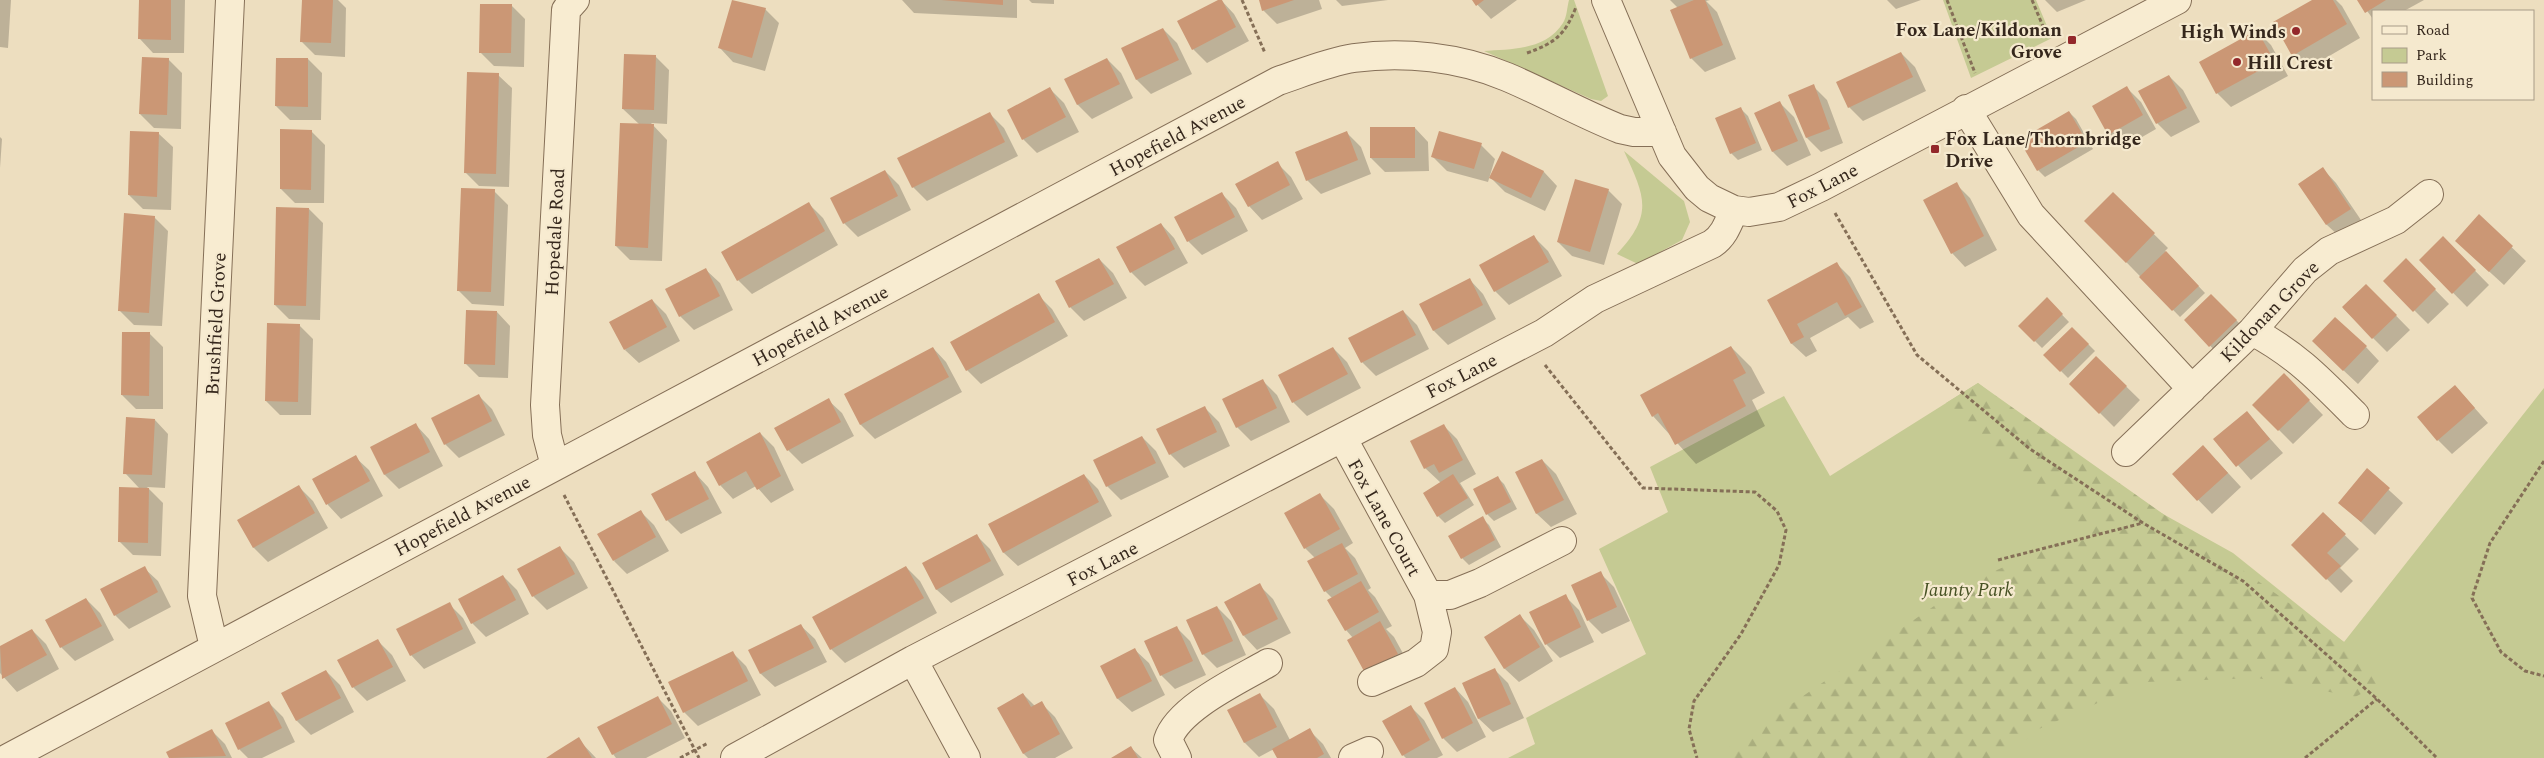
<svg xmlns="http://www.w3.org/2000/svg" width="2544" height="758" font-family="Spectral,serif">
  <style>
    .green { fill: #c5ca93 }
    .forest { fill: url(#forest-firs) }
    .shadow { fill: #0003 }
    .building { fill: #cb9775 }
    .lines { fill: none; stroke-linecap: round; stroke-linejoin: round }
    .minor-casing { stroke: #856f57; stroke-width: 30 }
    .path { stroke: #856f57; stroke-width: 3; stroke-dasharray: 4 2.5; stroke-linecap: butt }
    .minor { stroke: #f8ecd1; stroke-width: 28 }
    .poi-dot { fill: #93282b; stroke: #f5e9ce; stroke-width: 2 }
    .labels { text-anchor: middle; stroke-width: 4.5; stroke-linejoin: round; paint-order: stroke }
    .poi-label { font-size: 19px; font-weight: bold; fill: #35271c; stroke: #f5e9ce; text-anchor: end }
    .street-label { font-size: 19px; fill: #35271c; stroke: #f5e9ce }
    .park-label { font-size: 19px; font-style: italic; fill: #465123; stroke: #f5e9ce }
  </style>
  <defs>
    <pattern id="forest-firs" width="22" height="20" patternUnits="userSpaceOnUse" patternTransform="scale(1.25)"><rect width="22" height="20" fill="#c5ca93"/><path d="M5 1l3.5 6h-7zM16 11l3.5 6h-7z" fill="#aaae7e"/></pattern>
  </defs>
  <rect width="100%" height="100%" fill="#eddebf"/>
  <path class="green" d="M1569 0H1574L1608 96 1601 101 1591 99 1484 51C1512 49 1546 50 1563 23 1567 17 1567 7 1569 0Z
    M1943 0H2036L2052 38 1971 78Z
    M1624 151 1684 201 1690 222 1682 240 1638 264 1617 254C1654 214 1645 197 1624 151Z
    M1978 383 2102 480 2233 553 2344 642 2544 388V758H1508L1535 744 1526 718 1646 654 1599 549 1668 512 1650 467 1784 396 1830 476Z"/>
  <path class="forest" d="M1978 383 2344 642 2386 681 2355 697 2258 678 2145 682 2039 729 2004 758H1718L1726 749 1969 582 2087 531 1977 435 1946 403Z"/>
  <path class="shadow" d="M0 0H11L8 48 0 47Z
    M140 0H185L184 53H153L140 39Z
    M303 0H338L346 8 345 57 315 55 302 42Z
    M902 0H1017V18L914 13Z
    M1029 0H1054V4L1032 3Z
    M1221 0 1234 14 1249 41 1207 63 1193 49Z
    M1260 0H1319L1322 9 1277 24 1263 10Z
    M1336 0H1388L1342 6Z
    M1473 0H1517L1491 19Z
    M1670 0H1710L1706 1 1717 12 1736 59 1705 72 1691 58 1678 8Z
    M1887 0H1921L1896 9Z
    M2045 0H2086L2057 12Z
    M2314 0H2336L2342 6 2360 38 2307 69 2293 55Z
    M2359 0H2424L2404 11H2373V19Z
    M511 5 525 19 524 67 494 66 480 52Z
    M765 9 779 23 765 71 733 62 720 48Z
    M1163 29 1177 43 1192 74 1151 94 1137 80 1123 48Z
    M2257 31 2271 45 2288 76 2231 107 2217 93Z
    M1901 53 1915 67 1926 91 1863 121 1849 107Z
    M655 56 669 70 667 124 651 123 667 140 662 261 630 260 616 246 640 125 623 109Z
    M168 59 182 73 181 129 154 128 140 114Z
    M308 59 322 73 321 120H290L276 106Z
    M1107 59 1121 73 1133 98 1092 119 1078 105 1066 79Z
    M498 75 512 88 509 187 479 186 465 172Z
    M2169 76 2183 90 2200 122 2171 137 2157 123 2140 92Z
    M1813 86 1827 100 1843 143 1821 152 1807 138Z
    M2127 88 2141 102 2156 129 2123 148 2109 134Z
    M1050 89 1064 103 1079 132 1037 153 1023 139Z
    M1780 103 1794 117 1811 155 1787 166 1773 152 1756 113Z
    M1741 109 1748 116 1762 150 1738 160 1731 153Z
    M2069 112 2076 119 2093 149 2045 177 2038 170 2020 140Z
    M990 114 1004 128 1018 156 927 201 913 187Z
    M1415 128 1428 142 1429 171 1385 172 1371 158Z
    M311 131 325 145 324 203H295L281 189Z
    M1347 133 1361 147 1371 174 1321 194 1307 180Z
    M159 134 173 147 171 210 143 209 129 195Z
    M0 137 2 139 0 168Z
    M1481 145 1495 159 1488 182 1447 171 1433 157Z
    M1503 153 1544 172 1557 186 1545 211 1505 192 1490 177Z
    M1277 163 1291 177 1303 199 1262 220 1249 206Z
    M2323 169 2336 183 2363 223 2341 238 2327 225 2300 184Z
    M885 171 899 185 911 210 858 237 844 223Z
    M1956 184 1970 198 1997 250 1965 267 1952 253Z
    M1608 190 1622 204 1604 265 1572 256 1558 242Z
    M494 191 508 205 504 306 472 304 458 290Z
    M1222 194 1236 208 1248 231 1202 255 1188 241 1176 218Z
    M2113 194 2168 248 2165 251 2205 293 2180 317 2086 221Z
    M809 204 823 218 838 245 752 294 738 280Z
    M309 209 323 223 320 320 289 319 275 305Z
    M2479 216 2526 261 2504 285 2470 254Z
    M154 217 168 231 162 326 134 325 120 311Z
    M1161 224 1174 238 1188 263 1145 286 1131 272Z
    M1534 237 1548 251 1562 276 1509 305 1495 291Z
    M2443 238 2489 285 2467 307 2421 260Z
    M1099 259 1113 273 1127 298 1084 321 1070 307Z
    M2406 260 2449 304 2428 324 2385 281Z
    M1836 263 1850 277 1874 322 1860 329 1848 317 1810 338 1817 351 1806 357 1792 344 1769 301Z
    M706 270 720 283 733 310 694 330 680 316Z
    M1470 280 1483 294 1496 319 1448 345 1434 331 1421 305Z
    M2366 285 2410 330 2387 352 2343 308Z
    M1038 295 1052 309 1068 336 981 384 967 370Z
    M2211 295 2250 334 2224 360 2185 320Z
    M2047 299 2069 322 2042 348 2020 326Z
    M652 300 666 314 680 341 639 363 625 350Z
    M1403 311 1417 325 1429 349 1376 376 1362 362Z
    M497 312 510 326 508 378 479 377 465 363Z
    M299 325 313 339 311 415H280L266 401Z
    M2072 328 2095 351 2068 378 2045 355Z
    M149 333 163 347V409H136L122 395Z
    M1731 347 1751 367 1765 393 1752 400 1765 426 1696 464 1653 416Z
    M2366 347 2379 361 2358 384 2327 355Z
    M933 348 946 362 962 392 875 439 861 425 846 395Z
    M1333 348 1347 362 1361 388 1307 416 1293 402Z
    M2096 357 2140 400 2114 427 2070 383Z
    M2284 375 2323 415 2293 444 2254 405Z
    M1263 381 1277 395 1290 422 1251 441 1237 427Z
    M2455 386 2488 423 2452 454 2438 440Z
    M478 395 492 409 505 435 459 458 445 444Z
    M828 400 842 413 854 436 802 464 788 450Z
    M1205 408 1219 422 1230 446 1184 468 1170 454Z
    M2247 413 2283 453 2251 480 2215 439Z
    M155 420 168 434 165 488 147 487 163 503 161 556 133 555 119 541 140 489 125 473Z
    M416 425 429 439 443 466 399 489 385 475 372 447Z
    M1443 425 1457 439 1476 474 1460 483 1474 505 1445 523 1438 516 1441 483 1425 468Z
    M760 433 774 447 794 490 771 503 756 486 733 499 720 485Z
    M1142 437 1156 451 1169 477 1121 500 1107 486Z
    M355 457 369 470 383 496 341 519 328 505 314 480Z
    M1542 460 1556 474 1577 514 1551 527 1537 514 1517 473Z
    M2217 461 2241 487 2212 514 2173 474Z
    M2367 470 2403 503 2375 535 2340 503Z
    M695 473 708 487 722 513 681 534 667 520Z
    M1084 475 1098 489 1112 516 1018 566 1004 553 989 525Z
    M1497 477 1504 484 1517 509 1494 521 1487 514Z
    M299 487 313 501 328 528 268 562 254 548 239 521Z
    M1320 495 1334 509 1353 543 1345 548 1355 558 1371 588 1368 590 1375 597 1392 626 1386 629 1394 637 1411 668 1380 686 1353 638 1346 630 1333 599 1325 591 1315 558 1305 548Z
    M640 511 654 525 669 551 627 574 614 561Z
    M2323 514 2359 549 2340 568 2353 581 2341 593 2293 545Z
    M1482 518 1489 525 1501 547 1469 565 1462 558Z
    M976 535 990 549 1004 575 951 603 937 590 924 564Z
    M560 548 574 562 588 588 547 610 533 596Z
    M906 567 920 581 937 613 845 663 831 649Z
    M144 568 158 581 171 607 129 629 115 615Z
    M1600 573 1614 587 1630 621 1602 634 1588 620Z
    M503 576 517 590 529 614 486 637 472 623Z
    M1259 585 1273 599 1291 633 1257 650 1244 636Z
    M1565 596 1579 610 1594 642 1560 658 1546 644Z
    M86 599 100 613 114 640 75 661 61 647Z
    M449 604 463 618 476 643 424 669 411 655Z
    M1217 607 1231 621 1246 655 1217 668 1203 654Z
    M1520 616 1534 630 1553 661 1519 682 1505 669 1486 637Z
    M801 626 815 639 827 662 775 687 761 674 750 651Z
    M1176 627 1190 641 1206 675 1175 689 1161 675Z
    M32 630 46 644 59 669 17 692 0 673V647Z
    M378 641 392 655 406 681 367 701 353 687Z
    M1135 650 1149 663 1165 695 1132 712 1118 699 1102 667Z
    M732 652 746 666 761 695 698 726 684 712Z
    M1494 669 1508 683 1524 718 1493 732 1478 718Z
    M326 671 340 685 354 712 311 735 297 721 283 693Z
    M1455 688 1468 702 1486 737 1457 752 1443 738Z
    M1023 694 1035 706 1041 703 1055 717 1073 748 1055 758H1028L1024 754 999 708Z
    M1260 695 1274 709 1290 740 1309 730 1323 744 1331 758H1278L1274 749 1259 757 1245 743 1229 710Z
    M657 697 671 711 685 738 646 758H616L613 754Z
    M269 703 283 717 295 742 262 758H248L239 749Z
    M1410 706 1424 720 1443 755 1437 758H1406L1403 755 1384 721Z
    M212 731 225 744 232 758H171L168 753Z
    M578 739 596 758H548Z
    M1131 748 1142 758H1113Z"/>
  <path class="building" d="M139 0H171V40L138 39Z
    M302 0H333L331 43 300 42Z
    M732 0 766 8 752 58 718 48Z
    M941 0H1003V5Z
    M1218 0H1222L1236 27 1192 50 1177 21Z
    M1259 0H1294L1262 11Z
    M1472 0H1484L1476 6Z
    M1694 0H1705L1723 45 1690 59 1670 10Z
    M2312 0H2333L2347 24 2292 56 2273 22Z
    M2357 0H2386L2365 13Z
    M480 4H512L511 53H479Z
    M1163 28 1179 60 1136 80 1121 48Z
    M2257 30 2275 62 2216 94 2199 62Z
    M1901 52 1913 77 1848 108 1836 82Z
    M624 54 656 55 654 110 622 109Z
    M142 57 169 58 167 115 139 114Z
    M276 58H308V107L275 106Z
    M1107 58 1120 84 1077 105 1064 79Z
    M467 72 499 73 496 174 464 173Z
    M2169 75 2187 108 2156 124 2138 91Z
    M1814 84 1830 129 1806 138 1788 95Z
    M2127 86 2143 115 2108 135 2092 106Z
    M1050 87 1066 117 1022 140 1007 110Z
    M1780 101 1798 141 1772 152 1754 113Z
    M1741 107 1756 143 1730 154 1715 118Z
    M2069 111 2087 142 2037 171 2019 140Z
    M990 112 1005 142 912 188 897 158Z
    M620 123 654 124 648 248 615 246Z
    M1370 127H1415V158H1370Z
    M280 129 312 130 311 190 280 189Z
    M130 131 159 132 157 197 128 195Z
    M1347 131 1358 160 1306 181 1295 152Z
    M1439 131 1482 143 1474 169 1431 157Z
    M1502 151 1544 171 1531 198 1489 178Z
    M1278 161 1290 185 1248 207 1235 184Z
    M2323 167 2351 209 2326 225 2298 184Z
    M885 170 898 196 843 224 830 198Z
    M1575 179 1609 189 1590 252 1557 242Z
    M1957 182 1984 236 1951 254 1923 200Z
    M461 188 495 189 491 292 457 291Z
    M1222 192 1235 217 1187 242 1174 217Z
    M2113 192 2155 233 2126 263 2084 221Z
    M809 202 825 231 737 281 721 252Z
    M276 207 309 208 306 306 274 305Z
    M124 213 155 216 149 313 118 311Z
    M2479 214 2513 246 2489 272 2455 241Z
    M1161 223 1175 249 1130 273 1116 247Z
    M1534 235 1549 262 1494 292 1479 265Z
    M2443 236 2476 270 2452 294 2419 260Z
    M2166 251 2199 286 2172 311 2139 277Z
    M1099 258 1114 284 1069 308 1055 281Z
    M2406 258 2436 289 2413 312 2383 281Z
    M1837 262 1862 307 1845 316 1837 302 1797 324 1804 337 1791 344 1767 300Z
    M706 268 720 296 679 317 665 289Z
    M1470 278 1483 305 1433 331 1419 304Z
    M2366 284 2397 315 2372 339 2342 307Z
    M1039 293 1055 322 966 371 950 342Z
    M2211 294 2237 320 2209 347 2184 320Z
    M2047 297 2063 314 2034 342 2018 326Z
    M652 299 667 327 624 350 609 322Z
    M466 310 497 311 495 365 464 364Z
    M1403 310 1416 335 1361 363 1348 338Z
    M2335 317 2367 346 2343 371 2312 341Z
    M267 323 300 324 298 402 265 401Z
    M2072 327 2089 344 2060 372 2043 355Z
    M122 332H150L149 396 121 395Z
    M1731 346 1746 373 1733 380 1746 406 1675 445 1658 413 1652 417 1640 395Z
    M933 347 949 377 860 425 844 394Z
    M1333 347 1348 374 1292 403 1278 375Z
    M2096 356 2127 386 2099 414 2069 384Z
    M2284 373 2310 400 2278 431 2252 405Z
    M1263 379 1277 408 1236 428 1222 399Z
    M2455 385 2475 408 2437 441 2417 417Z
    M479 394 492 421 444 445 431 418Z
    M829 398 841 422 787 451 774 428Z
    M1205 406 1217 432 1169 455 1156 429Z
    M2247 411 2270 439 2236 467 2213 439Z
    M126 417 155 419 152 475 123 474Z
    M416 423 430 452 384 475 370 447Z
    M1444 424 1463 460 1439 473 1434 464 1424 469 1410 441Z
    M760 432 781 476 757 490 746 471 719 486 706 462Z
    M1142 436 1156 463 1106 487 1093 460Z
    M2203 445 2228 473 2197 501 2172 474Z
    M356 455 370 481 326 505 312 479Z
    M1542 459 1564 500 1536 514 1515 472Z
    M2367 468 2390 488 2361 522 2338 503Z
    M695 471 709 499 666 521 651 494Z
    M1084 474 1099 502 1003 553 988 524Z
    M1453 474 1468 498 1437 517 1423 493Z
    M1498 476 1511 502 1486 515 1473 489Z
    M299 485 315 513 253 548 237 520Z
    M119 487 149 488 148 543 118 542Z
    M1320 493 1340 529 1304 549 1284 513Z
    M641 510 656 537 613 561 597 534Z
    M2323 512 2346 534 2327 553 2341 566 2326 580 2291 545Z
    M1483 516 1495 540 1461 559 1448 536Z
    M977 534 991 561 936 590 922 563Z
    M1342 543 1358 574 1324 592 1307 561Z
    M560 546 575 574 532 597 517 569Z
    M145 566 158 592 114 616 100 589Z
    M906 566 924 598 830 650 812 617Z
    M1601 571 1617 607 1587 621 1571 585Z
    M503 575 516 600 471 624 458 599Z
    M1361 581 1379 612 1345 631 1327 600Z
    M1260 583 1278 619 1243 636 1224 602Z
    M1566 594 1581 627 1545 645 1529 612Z
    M86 598 102 626 60 648 45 620Z
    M450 602 463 629 410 656 396 629Z
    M1217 606 1233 641 1202 655 1186 620Z
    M1520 614 1540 647 1504 669 1484 637Z
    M1380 621 1398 654 1365 673 1347 640Z
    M801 624 814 648 760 674 748 650Z
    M1177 626 1193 661 1160 676 1144 641Z
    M32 629 47 655 2 679 0 646Z
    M378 639 393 667 352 688 337 660Z
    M1135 648 1152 681 1117 699 1100 666Z
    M733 651 748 681 683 713 668 682Z
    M1495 668 1511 704 1478 719 1462 683Z
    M326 670 341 698 296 721 281 693Z
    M1455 687 1473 723 1442 739 1424 703Z
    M1023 693 1031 707 1042 701 1060 734 1023 754 997 708Z
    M1260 693 1277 727 1244 743 1227 710Z
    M658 696 672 724 612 755 597 727Z
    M269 701 282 728 238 750 225 723Z
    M1411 705 1430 740 1402 756 1382 721Z
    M1310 728 1324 754 1317 758H1277L1272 749Z
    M212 729 226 756 169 758 166 752Z
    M579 737 592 758H546L555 752Z
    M1131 746 1138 758H1111Z"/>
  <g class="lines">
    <g class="minor-casing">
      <path id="minor" d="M1606 0 1672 156 1697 188 1709 198 1734 210 1749 212 1779 207 1821 187 2177 0
        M1966 109 2031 215 2192 389
        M2252 331C2296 354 2321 381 2355 415
        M1343 439 1428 595 1437 632 1434 649 1416 663 1372 682
        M2126 452 2252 331 2305 270 2329 251 2396 220 2429 194
        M555 466 547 435 545 405 566 10 575 0
        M1428 595H1450L1480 583 1562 541
        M214 647 202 596 230 0
        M913 660 966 758
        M8 758 1278 81C1302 73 1328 62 1354 58 1403 51 1460 57 1507 77 1545 93 1582 114 1620 129L1634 132H1662
        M735 758 913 660 1544 333 1595 299 1712 244C1724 236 1728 224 1734 210
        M1177 758 1168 740C1178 708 1239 680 1268 663
        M1353 758 1369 751"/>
    </g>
    <path class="path" d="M1242 0 1265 53
      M1947 0 1975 73
      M2032 0 2047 36
      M1527 53C1555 43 1565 35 1576 7
      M1835 213 1917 355 2030 449 2143 523 2243 581 2377 699 2437 758
      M1545 365 1643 488 1755 492 1777 511 1786 530 1779 565 1741 634 1694 701 1689 729 1697 758
      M2544 461 2490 543 2472 598 2501 652 2525 671 2544 676
      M564 495 699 758
      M1998 560 2143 523
      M680 758 708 743
      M2305 758 2377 699"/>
    <use href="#minor" class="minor"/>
  </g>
  <g class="poi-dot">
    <circle cx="2296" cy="31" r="5"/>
    <rect x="2067" y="35" width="10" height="10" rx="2.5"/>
    <circle cx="2237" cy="62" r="5"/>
    <rect x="1930" y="144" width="10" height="10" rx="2.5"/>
  </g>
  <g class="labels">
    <g class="poi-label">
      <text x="2062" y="36">Fox Lane/Kildonan<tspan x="2062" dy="22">Grove</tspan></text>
      <text x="2286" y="38">High Winds</text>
      <text x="2247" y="69" text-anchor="start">Hill Crest</text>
      <text x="1945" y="145" text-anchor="start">Fox Lane/Thornbridge<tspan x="1945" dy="22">Drive</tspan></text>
    </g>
    <g class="street-label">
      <text transform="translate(1177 135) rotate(-28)" y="7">Hopefield Avenue</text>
      <text transform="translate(1822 185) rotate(-27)" y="7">Fox Lane</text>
      <text transform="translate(554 232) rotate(-87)" y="7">Hopedale Road</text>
      <text transform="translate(2269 311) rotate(-46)" y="7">Kildonan Grove</text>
      <text transform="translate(215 324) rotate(-87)" y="7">Brushfield Grove</text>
      <text transform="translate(820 325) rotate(-28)" y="7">Hopefield Avenue</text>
      <text transform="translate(1461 375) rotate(-27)" y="7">Fox Lane</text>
      <text transform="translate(462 515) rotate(-28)" y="7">Hopefield Avenue</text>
      <text transform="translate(1385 517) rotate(61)" y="7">Fox Lane Court</text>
      <text transform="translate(1102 563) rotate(-27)" y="7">Fox Lane</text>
    </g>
    <g class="park-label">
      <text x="1968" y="596">Jaunty Park</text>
    </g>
  </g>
  <rect x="2372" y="10" width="162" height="90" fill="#f5e9ce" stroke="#a89b87"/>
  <rect x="2382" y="26" width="25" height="8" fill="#f8ecd1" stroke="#a89b87"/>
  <text x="2416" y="35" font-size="15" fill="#35271c">Road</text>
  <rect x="2382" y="48" width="25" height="15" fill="#c5ca93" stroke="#a89b87"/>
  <text x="2416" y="60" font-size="15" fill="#35271c">Park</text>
  <rect x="2382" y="72" width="25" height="15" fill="#cb9775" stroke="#a89b87"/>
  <text x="2416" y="85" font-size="15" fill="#35271c">Building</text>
</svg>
